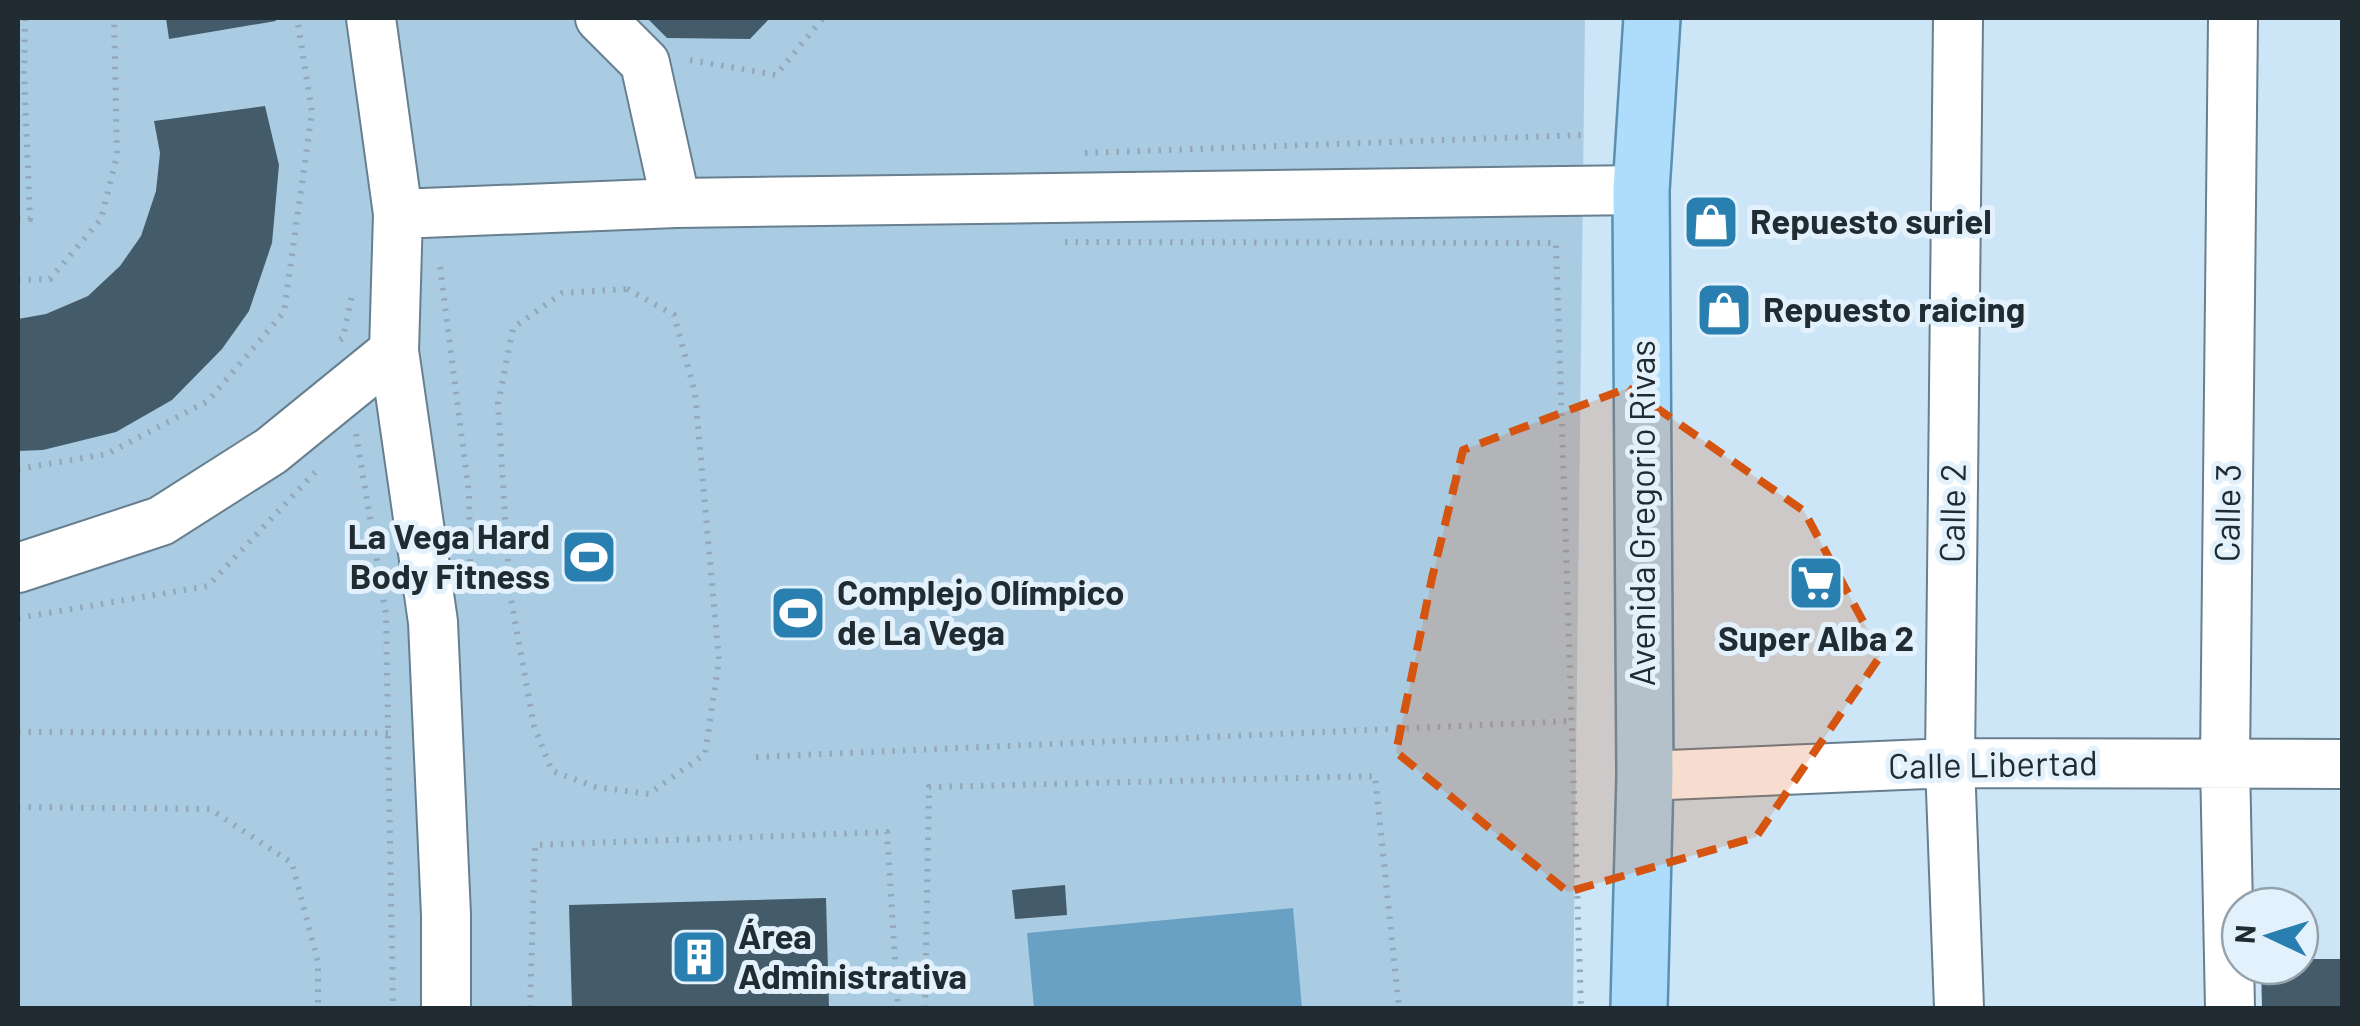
<svg xmlns="http://www.w3.org/2000/svg" width="2360" height="1026" font-family="Barlow,sans-serif">
  <style>
    .green { fill: #aacce3 }
    .water { fill: #69a1c4 }
    .building { fill: #445b6a }
    .lines { fill: none; stroke-linecap: round; stroke-linejoin: round }
    .minor-casing { stroke: #677f8f; stroke-width: 52 }
    .major-casing { stroke: #5990b3; stroke-width: 60 }
    .path { stroke: #94a9b8; stroke-width: 6; stroke-dasharray: 2.5 8; stroke-linecap: butt }
    .minor { stroke: #fff; stroke-width: 48 }
    .major { stroke: #adddfb; stroke-width: 55 }
    .marked { fill: #d45410; fill-opacity: 0.2; stroke: #d45410; stroke-width: 8; stroke-dasharray: 20 12; stroke-linejoin: round }
    .labels { text-anchor: middle; stroke-width: 10; stroke-linejoin: round; paint-order: stroke }
    .poi-label { font-size: 35px; font-weight: bold; fill: #212b32; stroke: #e2f1fc; text-anchor: start }
    .street-label { font-size: 35px; fill: #212b32; stroke: #e2f1fc }
  </style>
  <rect width="100%" height="100%" fill="#cce6f8"/>
  <path class="green" d="M18 18H1585L1573 1008H18Z"/>
  <path class="water" d="M1293 908 1302 1008H1034L1027 933Z"/>
  <path class="building" d="M166 18H275L276 21 169 39Z
    M647 18H770L750 39 667 38Z
    M265 106 279 165 272 243 249 311 222 349 172 400 116 432 43 450 18 451V319L46 314 88 296 120 266 141 236 156 191 160 153 154 121Z
    M1065 885 1067 915 1015 919 1012 890Z
    M826 898 829 1008H572L569 905Z
    M2300 959H2342V1008H2262L2261 966H2300Z"/>
  <g class="lines">
    <g class="minor-casing">
      <path id="minor" d="M371 18 398 214
        M600 18 645 63 676 203
        M1958 18 1950 763 1959 1008
        M18 568 161 521 271 451 394 351
        M1645 776 1950 763 2342 764
        M446 1008V915L433 622 394 351 398 214 676 203 1641 190
        M2230 1008 2225 762 2233 18"/>
    </g>
    <g class="major-casing">
      <path id="major" d="M1639 1008 1645 776 1641 190 1652 18"/>
    </g>
    <path class="path" d="M690 60 776 75 823 18
      M1085 153 1583 135
      M18 219H30L24 73 25 18
      M1065 242 1556 243 1581 1008
      M440 267 469 494 470 567
      M18 280 50 279 101 219 117 156 114 18
      M627 289 674 315 695 393 719 661 705 754 649 794 596 787 552 771 534 726 510 594 498 404 513 328 562 293Z
      M340 340 343 338 352 295
      M356 434 386 615 393 1008
      M18 469 107 454 208 401 284 312 312 112 297 18
      M18 618 208 586 318 469
      M18 732 388 733
      M756 757 1572 721
      M18 807 210 809 292 863 318 962V1008
      M530 1008 535 845 887 832 898 1008
      M925 1008 929 787 1375 776 1399 1008"/>
    <use href="#minor" class="minor"/>
    <use href="#major" class="major"/>
  </g>
  <path class="marked" d="M1628 388 1804 511 1881 655 1756 837 1568 892 1396 752 1432 578 1463 450Z"/>
  <defs>
    <g id="shop-square" transform="scale(2.875)"><rect x="-9" y="-9" width="18" height="18" rx="4" fill="#297faf" stroke="#e2f1fc"/><path d="M-5-2.5h2.3a2.7 3.5 0 0 1 5.4 0H5L5.5 6h-11ZM-1.5-2.5h3a1.5 2.3 0 0 0-3 0Z" fill="#fff"/></g>
    <g id="stadium-square" transform="scale(2.875)"><rect x="-9" y="-9" width="18" height="18" rx="4" fill="#297faf" stroke="#e2f1fc"/><path d="M0-5a6.5 5 0 1 0 0 10a6.5 5 0 1 0 0-10ZM-3.5-1.8h7v3.6h-7Z" fill="#fff"/></g>
    <g id="supermarket-square" transform="scale(2.875)"><rect x="-9" y="-9" width="18" height="18" rx="4" fill="#297faf" stroke="#e2f1fc"/><path d="M-6-5.5h2.5l.6 2H6L4.5 2H-2.5L-4.4-4H-6ZM-1.5 3.2a1.3 1.3 0 1 0 .1 0ZM3 3.2a1.3 1.3 0 1 0 .1 0Z" fill="#fff"/></g>
    <g id="building-square" transform="scale(2.875)"><rect x="-9" y="-9" width="18" height="18" rx="4" fill="#297faf" stroke="#e2f1fc"/><path d="M-4-6H4V6H1V3H-1V6H-4ZM-2.5-4.3h1.7v1.8h-1.7ZM.8-4.3h1.7v1.8H.8ZM-2.5-1h1.7V.8h-1.7ZM.8-1h1.7V.8H.8Z" fill="#fff"/></g>
  </defs>
  <g fill-rule="evenodd">
    <use href="#shop-square" x="1711" y="222"/>
    <use href="#shop-square" x="1724" y="310"/>
    <use href="#stadium-square" x="589" y="557"/>
    <use href="#supermarket-square" x="1816" y="583"/>
    <use href="#stadium-square" x="798" y="613"/>
    <use href="#building-square" x="699" y="957"/>
  </g>
  <g class="labels">
    <g class="poi-label">
      <text x="1750" y="234">Repuesto suriel</text>
      <text x="1763" y="322">Repuesto raicing</text>
      <text x="550" y="549" text-anchor="end">La Vega Hard<tspan x="550" dy="40">Body Fitness</tspan></text>
      <text x="837" y="605">Complejo Olímpico<tspan x="837" dy="40">de La Vega</tspan></text>
      <text x="1816" y="651" text-anchor="middle">Super Alba 2</text>
      <text x="738" y="949">Área<tspan x="738" dy="40">Administrativa</tspan></text>
    </g>
    <g class="street-label">
      <text transform="translate(1643 513) rotate(-90)" y="12">Avenida Gregorio Rivas</text>
      <text transform="translate(1953 513) rotate(-89)" y="12">Calle 2</text>
      <text transform="translate(2228 513) rotate(-89)" y="12">Calle 3</text>
      <text transform="translate(1993 765) rotate(-1)" y="12">Calle Libertad</text>
    </g>
  </g>
  <rect width="2360" height="1026" fill="none" stroke="#212b32" stroke-width="40"/>
  <g transform="translate(2270 936) rotate(274)"><circle r="48" fill="#e2f1fc" stroke="#95a2ab" stroke-width="2.5"/>
  <path d="M0-8L18 38L0 25L-18 38Z" fill="#297faf"/>
  <text y="-15" font-size="28" font-weight="bold" text-anchor="middle" fill="#212b32">N</text>
  </g>
</svg>
